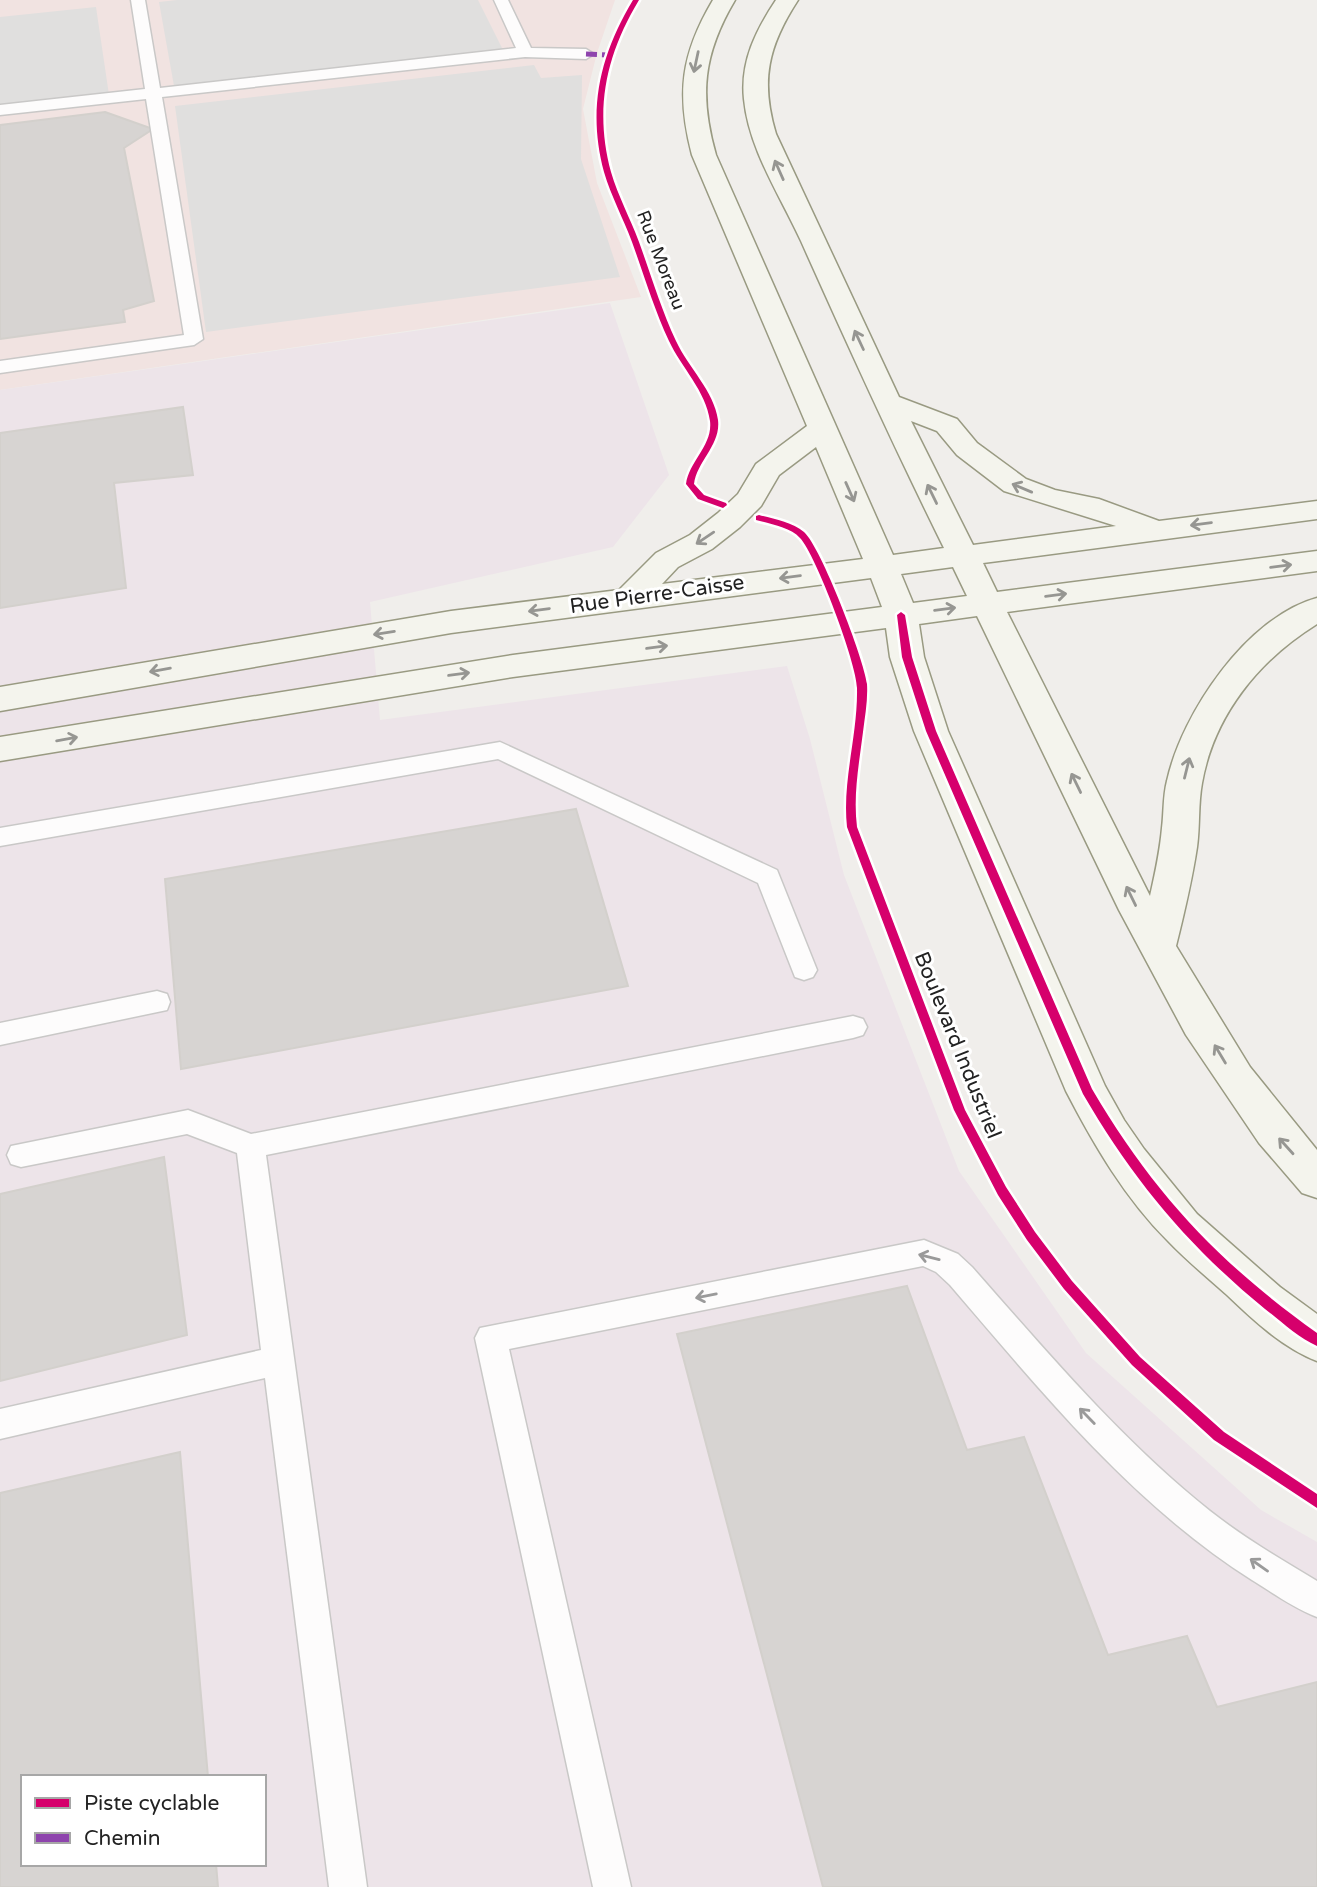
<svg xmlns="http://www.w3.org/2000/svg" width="1317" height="1887" font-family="'Varela Round',sans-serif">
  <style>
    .commercial { fill: #f1e3e1 }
    .industrial { fill: #ede4e9; fill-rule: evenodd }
    .parking { fill: #e0dfde }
    .building { fill: #d7d4d2; stroke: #d3d0cc; stroke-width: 2 }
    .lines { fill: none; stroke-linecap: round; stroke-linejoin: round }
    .lane-casing { stroke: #c9c8c7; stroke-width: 3 }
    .secondary-casing { stroke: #999a82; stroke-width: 3 }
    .lane { fill: #fdfcfc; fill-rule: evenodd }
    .secondary { fill: #f4f4ed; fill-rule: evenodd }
    .quiet { stroke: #8e44ad; stroke-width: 5; stroke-dasharray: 11 5; stroke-linecap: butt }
    .cycleway-casing { stroke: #fff; stroke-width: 5 }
    .cycleway { fill: #d6006c; fill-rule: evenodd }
    .oneway { stroke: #969692 }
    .oneway2 { stroke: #9a9a9a }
    .labels { text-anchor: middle; stroke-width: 6; stroke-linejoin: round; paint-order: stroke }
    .far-street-label { font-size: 18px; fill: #222; stroke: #fff }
    .street-label { font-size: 21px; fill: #222; stroke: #fff }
  </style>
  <rect width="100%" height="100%" fill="#f0eeeb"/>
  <path class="commercial" d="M0 0H615L597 53 583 109 597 183 641 297 0 390Z"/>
  <path class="industrial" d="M610 303 669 475 613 547 370 602 380 720 787 666 810 739 844 875 959 1171 1086 1353 1261 1510 1317 1542V1887H0V390ZM23 1777H264V1864H23Z"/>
  <path class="parking" d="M177 0H478L503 50 174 86 159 2Z
    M96 7 109 95 0 107V17Z
    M534 65 541 78 582 75 581 159 620 277 206 332 175 106Z"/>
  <path class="building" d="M105 112 153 129 124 148 154 301 123 310 125 322 0 339V125Z
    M183 407 193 475 114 483 126 588 0 608V433Z
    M576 809 628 986 181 1069 165 879Z
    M164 1157 187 1335 0 1381V1194Z
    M907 1286 967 1450 1024 1437 1108 1655 1187 1636 1217 1707 1317 1682V1887H823L677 1334Z
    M180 1452 208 1777H23V1864H216L218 1887H0V1493Z"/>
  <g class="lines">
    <g class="lane-casing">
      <path id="lane" d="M131 0H145L160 88 516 48 494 0H508L531 48 586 49 594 54 586 59 525 57 162 97 203 339 194 345 0 373V361L184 335 146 99 0 115V105L145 89Z
        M500 742 777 870 817 970 813 977 804 980 795 977 758 883 498 759 0 846V828Z
        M157 991 167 994 170 1002 167 1010 0 1045V1023Z
        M853 1016 863 1019 867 1027 863 1035 853 1038 266 1155 367 1887H329L265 1378 0 1439V1409L261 1350 237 1153 187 1134 21 1167 11 1164 7 1155 11 1146 188 1110 251 1134Z
        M924 1240 958 1254 972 1267C1047 1352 1121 1440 1210 1511 1243 1537 1280 1559 1317 1581V1617C1294 1608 1273 1593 1252 1580 1132 1504 1042 1392 950 1285L936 1272 923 1266 509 1349 631 1887H593L475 1338 480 1328Z"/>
    </g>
    <g class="secondary-casing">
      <path id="secondary" d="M713 0H735C703 54 699 95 716 155L893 555 944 548C894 447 847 344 801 241 780 195 749 150 744 99 740 62 756 30 776 0H798C768 46 760 81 776 134L899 397 957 419 977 443 1026 479 1055 490 1099 499 1159 521 1317 501V519L983 563 997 592 1317 551V571L1007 612 1150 896C1155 874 1160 851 1162 828 1164 812 1163 796 1167 781 1182 713 1247 617 1317 598V624C1259 660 1214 715 1202 783 1198 804 1200 826 1197 847 1192 880 1184 914 1176 946L1250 1067 1317 1150V1198L1302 1193 1259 1143 1186 1035 1119 910 977 616 919 624 924 657 948 731 1105 1086 1124 1120 1144 1149 1197 1214 1280 1287 1317 1314V1361C1283 1348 1253 1320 1227 1295 1207 1277 1186 1260 1168 1241 1125 1198 1094 1145 1066 1091L914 731 890 657 886 628 513 677 0 761V737L513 655 882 607 871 578 451 633 0 711V687L451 611 619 590 656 553 690 535 718 513 738 494 756 464 807 426 692 155C676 94 681 54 713 0ZM911 421 937 431 957 455 1004 491 1116 526 973 545ZM816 447 863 559 662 584 678 567 712 549 740 527 761 506 779 475ZM953 567 967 596 913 603 901 574Z"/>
    </g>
    <use href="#lane" class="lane"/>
    <use href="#secondary" class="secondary"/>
    <path class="quiet" d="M586 54 608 55"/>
    <g class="cycleway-casing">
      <path id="cycleway" d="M633 0H639C606 55 594 109 611 172 618 196 630 218 639 242 651 275 661 309 676 341 688 367 714 391 718 420 721 445 697 461 694 484L704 495 726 503 727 505 723 508 698 499 686 484C689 461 713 445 710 421 706 391 681 367 669 341 654 309 644 275 632 242 623 218 611 196 604 172 587 109 600 55 633 0Z
        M759 515C774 519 792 522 804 532 821 547 864 659 867 684 868 700 865 716 863 732 859 764 853 795 857 827L965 1110 1006 1187 1035 1232 1072 1281 1140 1357 1224 1432 1317 1494V1508L1214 1440 1132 1365 1064 1289 1027 1240 998 1195 954 1110 847 827C842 780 858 735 857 688 857 664 816 555 800 538 790 527 770 524 756 520V516Z
        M901 612 905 615 912 657 936 731 1092 1089C1153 1193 1219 1263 1317 1333V1346C1298 1338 1281 1321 1265 1309 1188 1246 1133 1180 1083 1094L926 731 902 657 897 615Z"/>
    </g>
    <use href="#cycleway" class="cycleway"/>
  </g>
  <defs><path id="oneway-shaft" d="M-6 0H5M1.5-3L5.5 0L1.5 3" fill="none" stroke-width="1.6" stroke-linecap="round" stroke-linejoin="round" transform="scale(1.75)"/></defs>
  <g class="oneway">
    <use href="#oneway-shaft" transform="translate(696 62) rotate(102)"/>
    <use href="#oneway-shaft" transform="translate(779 170) rotate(-114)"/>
    <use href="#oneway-shaft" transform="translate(859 340) rotate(-115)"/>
    <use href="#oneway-shaft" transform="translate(1022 488) rotate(-157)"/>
    <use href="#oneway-shaft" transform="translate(850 492) rotate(66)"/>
    <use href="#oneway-shaft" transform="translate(932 494) rotate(-116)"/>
    <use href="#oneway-shaft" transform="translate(1201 524) rotate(173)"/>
    <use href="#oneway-shaft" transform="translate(705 538) rotate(146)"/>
    <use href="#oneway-shaft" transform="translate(1281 566) rotate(-7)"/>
    <use href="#oneway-shaft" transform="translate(790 577) rotate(173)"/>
    <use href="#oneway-shaft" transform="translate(1056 595) rotate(-7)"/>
    <use href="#oneway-shaft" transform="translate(945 609) rotate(-7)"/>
    <use href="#oneway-shaft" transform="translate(539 610) rotate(172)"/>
    <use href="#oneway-shaft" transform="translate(384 633) rotate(171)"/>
    <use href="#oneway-shaft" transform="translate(657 647) rotate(-8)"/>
    <use href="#oneway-shaft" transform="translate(160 670) rotate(170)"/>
    <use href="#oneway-shaft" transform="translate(459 674) rotate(-8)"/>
    <use href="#oneway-shaft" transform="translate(67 739) rotate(-10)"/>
    <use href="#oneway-shaft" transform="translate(1187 768) rotate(-76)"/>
    <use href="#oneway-shaft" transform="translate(1076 783) rotate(-116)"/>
    <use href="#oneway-shaft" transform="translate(1131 896) rotate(-116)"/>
    <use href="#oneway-shaft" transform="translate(1220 1054) rotate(-121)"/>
    <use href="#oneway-shaft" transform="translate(1286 1146) rotate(-132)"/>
  </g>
  <g class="oneway2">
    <use href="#oneway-shaft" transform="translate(929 1257) rotate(-166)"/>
    <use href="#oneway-shaft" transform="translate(706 1296) rotate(169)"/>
    <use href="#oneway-shaft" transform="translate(1087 1416) rotate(-134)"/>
    <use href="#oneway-shaft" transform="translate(1259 1565) rotate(-145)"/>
  </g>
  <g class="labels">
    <g class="far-street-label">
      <text transform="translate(661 260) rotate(69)" y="6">Rue Moreau</text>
    </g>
    <g class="street-label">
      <text transform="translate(657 594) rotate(-8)" y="7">Rue Pierre-Caisse</text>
      <text transform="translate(958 1045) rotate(68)" y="7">Boulevard Industriel</text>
    </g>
  </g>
  <rect x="21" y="1775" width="245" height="91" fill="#ffffff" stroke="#a7a7a7" stroke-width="2"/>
  <rect x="35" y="1798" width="35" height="10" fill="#d6006c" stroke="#a7a7a7" stroke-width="2"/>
  <text x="84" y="1810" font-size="21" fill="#222222">Piste cyclable</text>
  <rect x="35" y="1833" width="35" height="10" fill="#8e44ad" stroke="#a7a7a7" stroke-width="2"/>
  <text x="84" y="1845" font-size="21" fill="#222222">Chemin</text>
</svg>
